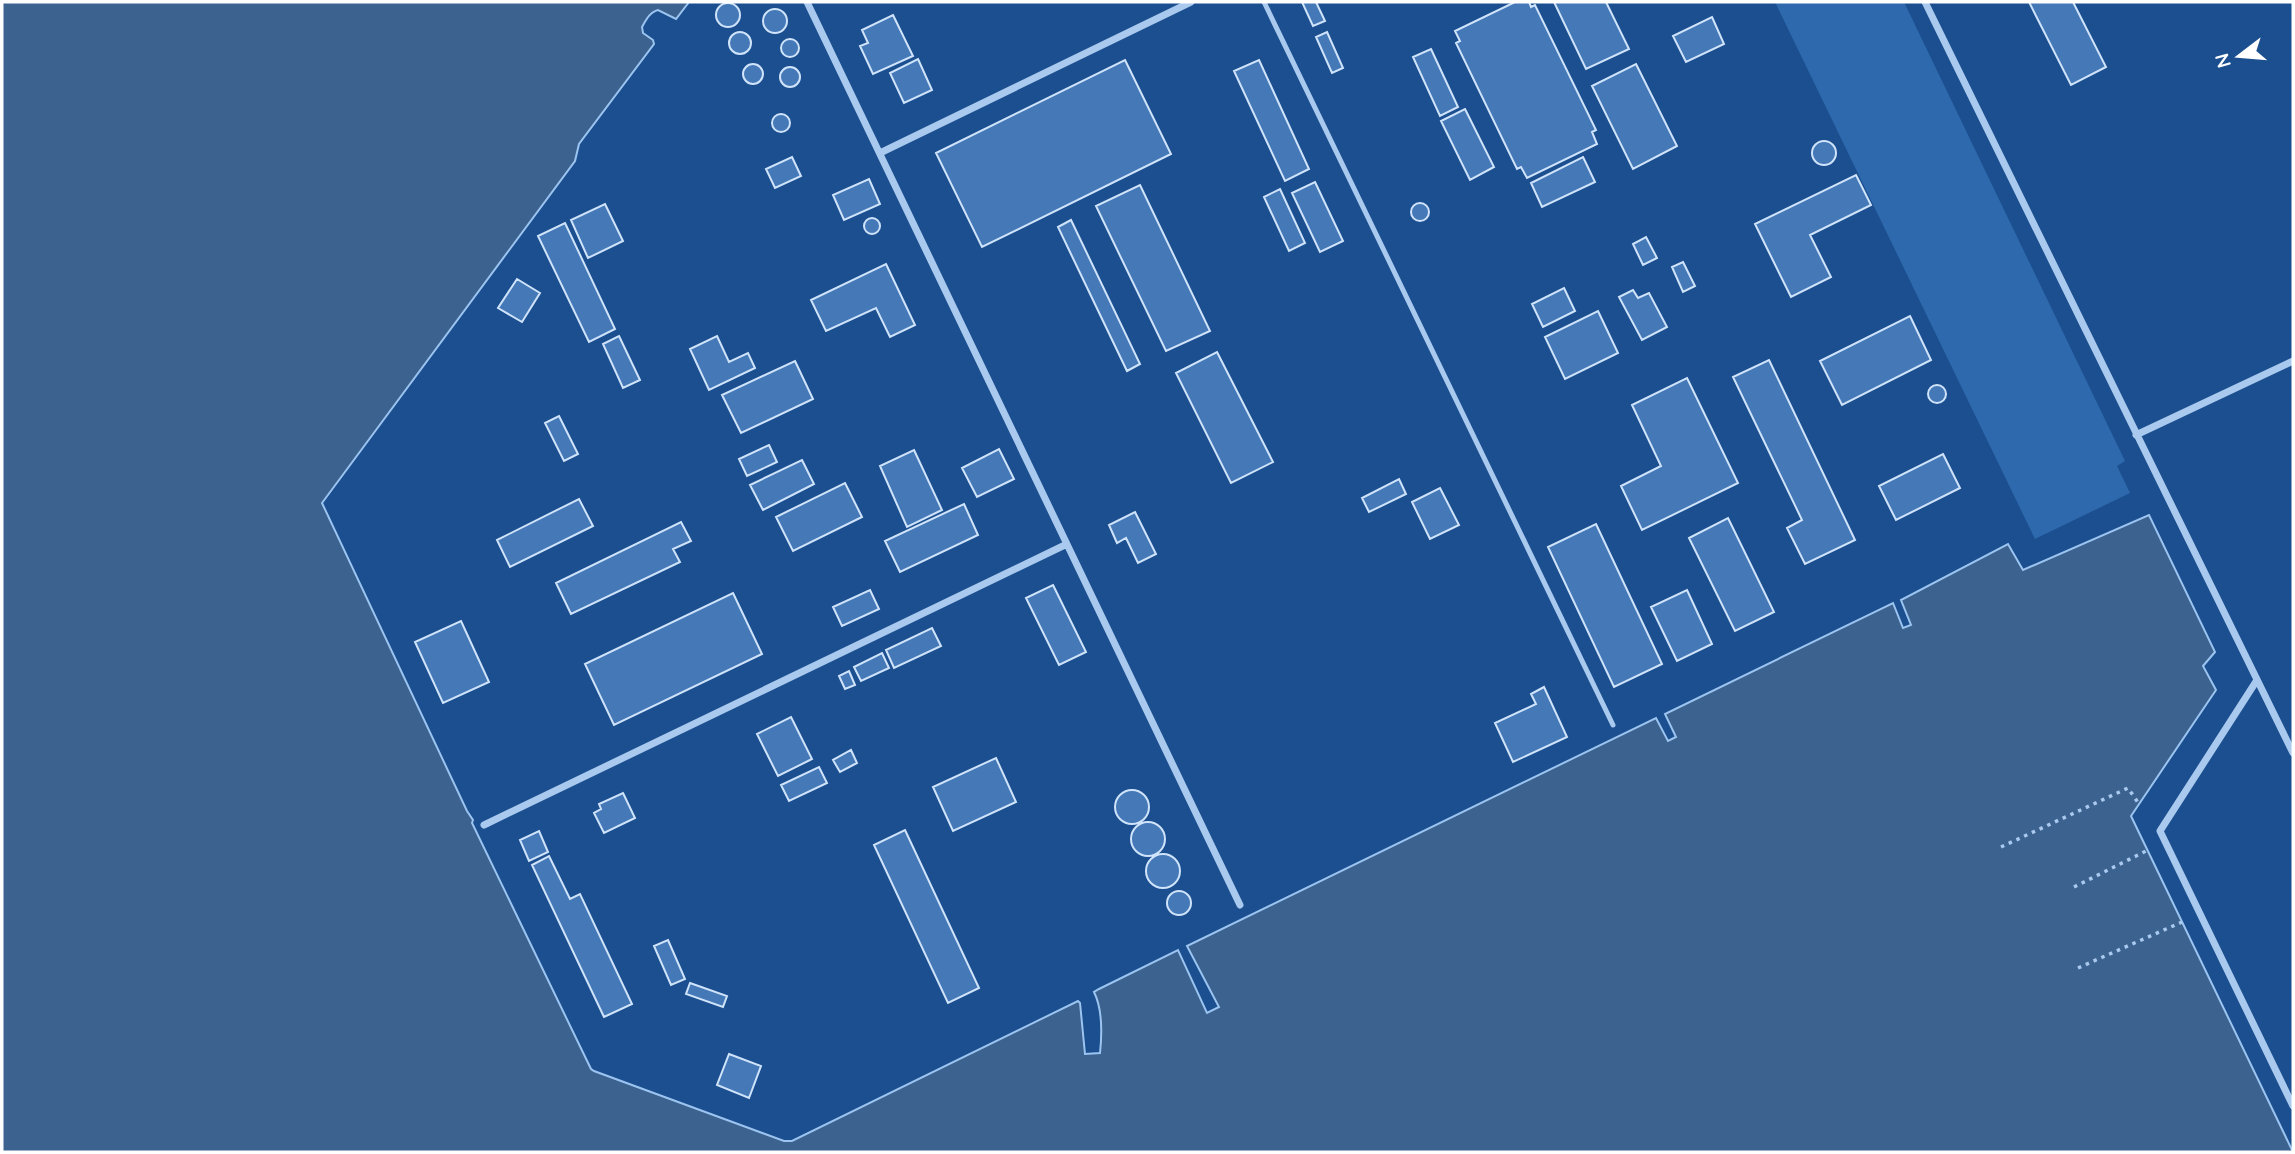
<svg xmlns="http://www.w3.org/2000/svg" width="2295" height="1154" font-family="Quicksand,sans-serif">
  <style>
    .green { fill: #2e69ad }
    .water { fill: #3c6290; stroke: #9cc4f0; stroke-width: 2 }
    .building { fill: #4478b7; stroke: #cfe3fa; stroke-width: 2 }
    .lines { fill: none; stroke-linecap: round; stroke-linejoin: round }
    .path { stroke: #a9c9ee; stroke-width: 3.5; stroke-dasharray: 3.5 5; stroke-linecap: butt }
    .lane { stroke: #a9c9ee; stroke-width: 5 }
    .street { stroke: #a9c9ee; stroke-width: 7 }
  </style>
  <rect width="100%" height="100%" fill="#1b4f8f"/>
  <path class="green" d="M1775 2H1904L2125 461 2117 466 2130 493 2035 539Z"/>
  <path class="water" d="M2 2H689L676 19 658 10C650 12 646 20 642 27L643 33 653 40 654 44 579 144 575 161 322 503 467 811 473 820 472 823 591 1069 594 1071 784 1141H792L1078 1001 1080 1003 1085 1054 1100 1053C1102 1034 1103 1010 1094 992L1099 989 1178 950 1207 1013 1219 1007 1187 946 1656 718 1668 741 1676 737 1665 714 1893 603 1903 628 1911 625 1901 600 2008 544 2023 570 2149 515 2215 652 2203 666 2216 690 2131 816 2293 1152H2Z"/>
  <path class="building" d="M1302 2H1316L1325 21 1313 26Z
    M1515 2H1529L1531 7 1535 5 1596 130 1592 132 1597 144 1527 178 1521 167 1517 169 1456 43 1460 41 1455 31Z
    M1554 2H1606L1629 49 1586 69Z
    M2029 2H2073L2106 67 2071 85Z
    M716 15a12 12 0 1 1 24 0a12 12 0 1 1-24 0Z
    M763 21a12 12 0 1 1 24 0a12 12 0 1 1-24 0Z
    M893 15 913 56 873 74 860 46 868 43 862 30Z
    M1712 17 1724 44 1686 62 1673 36Z
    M729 43a11 11 0 1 1 22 0a11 11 0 1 1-22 0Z
    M1327 32 1343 68 1332 73 1316 37Z
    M781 48a9 9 0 1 1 18 0a9 9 0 1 1-18 0Z
    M1431 49 1458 107 1440 116 1413 57Z
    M918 59 932 90 904 103 890 73Z
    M1125 60 1171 154 982 247 936 153Z
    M1259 60 1309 169 1285 181 1234 71Z
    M743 74a10 10 0 1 1 20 0a10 10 0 1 1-20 0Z
    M1636 64 1677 146 1633 169 1592 86Z
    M780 77a10 10 0 1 1 20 0a10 10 0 1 1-20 0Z
    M1465 109 1494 167 1470 180 1441 121Z
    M772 123a9 9 0 1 1 18 0a9 9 0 1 1-18 0Z
    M1812 153a12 12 0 1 1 24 0a12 12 0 1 1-24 0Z
    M792 157 801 176 775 188 766 169Z
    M1583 157 1595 182 1542 207 1531 183Z
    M1856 175 1871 205 1810 235 1831 277 1791 297 1755 224Z
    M869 179 880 204 844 220 833 195Z
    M1315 182 1343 241 1320 252 1292 193Z
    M1140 185 1210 331 1166 351 1096 206Z
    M1280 189 1305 243 1289 251 1264 197Z
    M1411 212a9 9 0 1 1 18 0a9 9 0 1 1-18 0Z
    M605 204 623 241 588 258 571 220Z
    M864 226a8 8 0 1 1 16 0a8 8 0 1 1-16 0Z
    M1071 220 1140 364 1127 371 1058 227Z
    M565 223 615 329 589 342 538 236Z
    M1646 237 1657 258 1643 265 1633 244Z
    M1683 262 1695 286 1683 292 1672 267Z
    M886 264 915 325 890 337 876 308 826 331 811 300Z
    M517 279 540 293 522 322 498 308Z
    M1564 288 1575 311 1543 327 1532 304Z
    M1633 290 1638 298 1649 293 1667 327 1642 340 1619 297Z
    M1598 311 1618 353 1565 379 1545 337Z
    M1910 316 1931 360 1842 405 1820 361Z
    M619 336 640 380 623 388 603 344Z
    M717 336 729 362 748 353 755 368 709 390 690 349Z
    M1217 352 1273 462 1231 483 1176 373Z
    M1769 360 1855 540 1805 564 1787 528 1802 520 1733 377Z
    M795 361 813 399 741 433 722 395Z
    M1687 378 1738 483 1642 530 1621 486 1661 466 1632 405Z
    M1928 394a9 9 0 1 1 18 0a9 9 0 1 1-18 0Z
    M559 416 578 454 564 461 545 423Z
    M769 445 777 462 747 476 739 459Z
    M999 449 1014 479 977 497 962 468Z
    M914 450 942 510 907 527 880 466Z
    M1943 454 1960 488 1896 520 1879 486Z
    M802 460 814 484 763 510 750 485Z
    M1399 479 1406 494 1369 512 1362 498Z
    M845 483 862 517 793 551 776 517Z
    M1440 488 1459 525 1430 539 1412 502Z
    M579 499 593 526 510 567 497 540Z
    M964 504 978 535 900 572 885 541Z
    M1135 512 1156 554 1138 563 1126 538 1117 543 1109 525Z
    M1728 518 1774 612 1735 631 1689 538Z
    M681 522 691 541 673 549 680 562 571 614 556 583Z
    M1596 524 1662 664 1614 687 1548 547Z
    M1053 585 1086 652 1059 665 1026 598Z
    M870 590 879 609 842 626 833 607Z
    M1687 590 1712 644 1677 661 1651 607Z
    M733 593 762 654 614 725 585 664Z
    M461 621 489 682 443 703 415 642Z
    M932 628 941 646 894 668 886 650Z
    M882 653 889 668 861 681 854 667Z
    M849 671 855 685 845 689 839 676Z
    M1544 687 1567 737 1513 762 1495 723 1536 704 1531 694Z
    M791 717 812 759 778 776 757 734Z
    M851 750 857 763 840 772 833 760Z
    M996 758 1016 802 953 831 933 787Z
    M819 767 827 783 789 801 781 785Z
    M1115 807a17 17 0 1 1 34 0a17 17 0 1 1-34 0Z
    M623 793 635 818 604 833 594 813 601 809 599 804Z
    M1131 839a17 17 0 1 1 34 0a17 17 0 1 1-34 0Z
    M905 830 979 988 948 1003 874 845Z
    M539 831 548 852 529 861 520 840Z
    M1146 871a17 17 0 1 1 34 0a17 17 0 1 1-34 0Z
    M549 856 570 899 580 894 632 1004 604 1017 532 865Z
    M1167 903a12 12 0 1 1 24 0a12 12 0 1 1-24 0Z
    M668 940 685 979 671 985 654 946Z
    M690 983 727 996 723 1007 686 994Z
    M729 1054 761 1066 749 1098 717 1085Z"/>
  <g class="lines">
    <path class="path" d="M2001 847 2128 788 2139 804
      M2074 887 2148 850
      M2078 968 2182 922"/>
    <path class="lane" d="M1264 2 1613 725"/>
    <path class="street" d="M807 2 1240 905
      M1925 2 2293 753
      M880 153 1191 2
      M2136 435 2293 361
      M2257 680 2160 831 2293 1106
      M484 825 1067 544"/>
  </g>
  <rect width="2295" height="1154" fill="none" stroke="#ffffff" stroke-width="7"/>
  <g transform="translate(2239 56) rotate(254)" stroke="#1b4f8f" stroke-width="5" paint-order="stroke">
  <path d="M0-5L12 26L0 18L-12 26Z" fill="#ffffff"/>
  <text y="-10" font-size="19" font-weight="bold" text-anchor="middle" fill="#ffffff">N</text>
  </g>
</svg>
